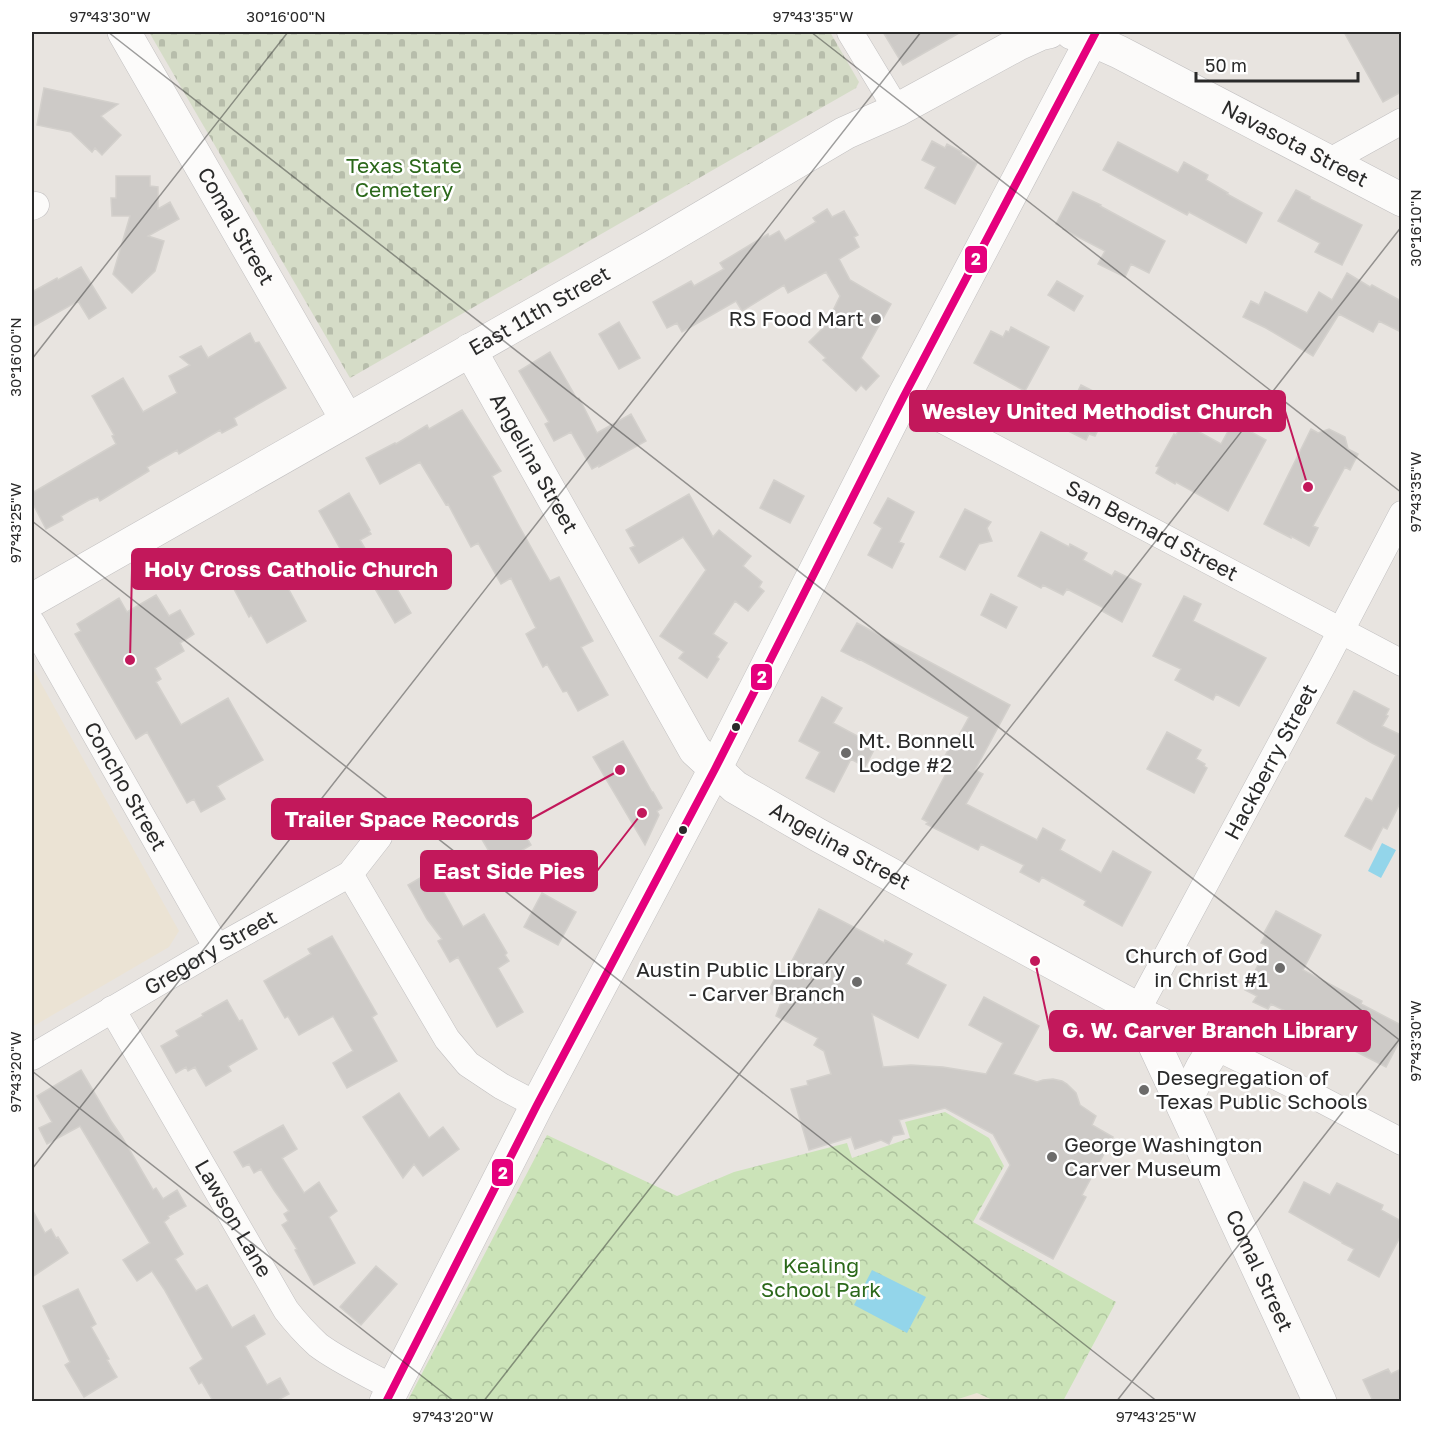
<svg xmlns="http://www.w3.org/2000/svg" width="1433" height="1433" font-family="'Golos Text',sans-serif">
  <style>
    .education { fill: #ebe3d4 }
    .forest { fill: url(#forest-crowns) }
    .cemetery { fill: url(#cemetery-stones) }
    .water { fill: #93d5ea }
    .building { fill: #cdcac7; stroke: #d3d0cc; stroke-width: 1.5 }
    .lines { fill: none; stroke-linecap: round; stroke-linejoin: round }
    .minor-casing { stroke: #c2c0c1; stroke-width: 27 }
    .tertiary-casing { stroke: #c2c0c1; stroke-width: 34 }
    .minor { stroke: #fcfbfa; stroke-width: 26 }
    .tertiary { stroke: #fcfbfa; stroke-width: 33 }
    .bus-1-casing { stroke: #fff; stroke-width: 12 }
    .bus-1 { stroke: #e5007d; stroke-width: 8 }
    .ticks { fill: none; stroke: #2a2a2a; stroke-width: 1.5; stroke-opacity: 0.45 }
    .poi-dot { fill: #6c6b6a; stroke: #fff; stroke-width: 2 }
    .bus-dot { fill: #2a2a2a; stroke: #fff; stroke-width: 2 }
    .labels { text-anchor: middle; stroke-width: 5; stroke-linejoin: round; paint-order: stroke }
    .street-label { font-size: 21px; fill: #2a2a2a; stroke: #fff }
    .park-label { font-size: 21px; fill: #2b681a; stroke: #fff }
    .poi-label { font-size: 21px; fill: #2a2a2a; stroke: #fff; text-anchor: end }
    .leader { fill: none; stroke: #c2185b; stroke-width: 2 }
    .callout-dot { fill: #c2185b; stroke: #fff; stroke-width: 2 }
    .callout { fill: #c2185b; stroke: #c2185b; stroke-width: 2 }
    .callout-label { font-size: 22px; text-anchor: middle; font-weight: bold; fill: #fff }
    .line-badge { stroke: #fff; stroke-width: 2 }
    .badge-label { font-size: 16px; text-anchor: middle; font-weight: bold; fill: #fff }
    .neatline { fill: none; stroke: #2a2a2a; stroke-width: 2 }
    .ticks-label { font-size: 15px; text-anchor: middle; fill: #2a2a2a }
  </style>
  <defs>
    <pattern id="forest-crowns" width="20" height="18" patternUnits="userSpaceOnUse" patternTransform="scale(1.5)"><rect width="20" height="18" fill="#cbe3b8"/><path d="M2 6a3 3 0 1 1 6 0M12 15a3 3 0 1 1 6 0" fill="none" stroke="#aec39e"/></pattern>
    <pattern id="cemetery-stones" width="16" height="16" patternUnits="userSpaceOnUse" patternTransform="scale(1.5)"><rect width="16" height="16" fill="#d5dcc7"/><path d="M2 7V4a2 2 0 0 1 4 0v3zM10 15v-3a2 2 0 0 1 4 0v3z" fill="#b7bdab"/></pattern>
  </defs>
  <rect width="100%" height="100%" fill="#e8e4e0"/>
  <path class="education" d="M32 667 179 931 169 947 32 1027Z
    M977 1393 995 1401 949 1402Z"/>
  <path class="forest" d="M945 1112 989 1138 1004 1166 973 1222 1116 1302 1063 1401H995L977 1393 949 1402H407L547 1135 677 1196 734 1172 847 1143 852 1158 910 1138 905 1122Z"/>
  <path class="cemetery" d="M149 32H830L859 82 856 88 350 378Z"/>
  <path class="water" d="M1382 843 1396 850 1381 878 1368 871Z
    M872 1270 926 1297 907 1333 854 1305Z"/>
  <path class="building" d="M883 32H961L903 65Z
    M1344 32H1401V92L1383 102Z
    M44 88 118 104 101 116 121 135 102 155 95 148 92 152 71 132 37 125Z
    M932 141 945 148 947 144 962 152 961 154 977 163 955 204 925 188 936 167 922 160Z
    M1118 142 1178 173 1184 162 1208 175 1206 180 1228 193 1227 194 1262 213 1246 243 1189 212 1187 215 1103 170Z
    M116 176H150V186L158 187V209L170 202 179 219 148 236 164 241 155 271 132 293 113 274 130 216H112L111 198H116Z
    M1296 190 1310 197V199L1362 225 1342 265 1315 252 1320 243 1278 221Z
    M1073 192 1101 205 1100 206 1165 241 1149 273 1131 264 1125 277 1098 264 1105 251 1063 229 1064 228 1056 224Z
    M827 209 832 217 844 211 858 235 854 237 859 247 839 259 850 280 891 304 861 358 879 376 866 390 861 385 856 391 823 360 826 358 809 342 826 325 840 296 826 272 788 293 784 285 742 311 736 301 682 332 677 323 667 328 653 302 691 281 694 286 724 269 720 263 768 234 769 237 779 231 785 241 816 222 813 218Z
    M81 267 106 308 89 319 78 301 32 327V292L57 278 58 280Z
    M1347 273 1370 287 1372 285 1401 301V332L1379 321 1373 332 1339 314 1313 356 1266 328 1243 317 1251 301 1259 305 1265 292 1307 313 1319 292 1332 300Z
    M1057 281 1083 296 1074 311 1048 295Z
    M619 322 640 358 619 369 599 334Z
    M1011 327 1049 347 1025 391 974 363 991 331 1003 337 1006 331 1009 332Z
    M250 333 255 343 259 342 286 388 234 418 237 425 222 433 220 430 179 454 177 450 147 467 149 471 116 491 100 501 98 497 89 500 61 516 63 520 46 529 32 502V493L116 444 112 436 114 435 92 396 123 378 143 412 177 393 169 376 190 365 180 357 201 346 208 358Z
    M550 352 577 399 579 398 597 433 631 414 646 441 599 467V465L592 469 571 432 554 441 545 424 549 422 519 371Z
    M1081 385 1113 401 1095 436 1089 434 1086 440 1060 427Z
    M462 410 501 471 492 476 518 524 550 581 559 577 593 641 581 647 608 695 578 711 567 691 563 692 547 664 543 667 526 634 536 628 511 578 501 584 478 543 471 547 448 504 446 505 420 462 380 484 366 458 395 443 396 444 427 425 429 429Z
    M1233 422 1266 440 1228 511 1176 482 1175 484 1156 473 1159 467 1156 466 1174 434 1176 435 1183 423 1221 444Z
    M1311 429 1318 433 1329 429 1345 437 1348 449 1358 454 1350 470 1345 467 1313 526 1318 528 1309 546 1291 536V538L1264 524Z
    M774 480 804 496 790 523 760 508Z
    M349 493 370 530 369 531 371 534 360 540 374 564 355 575 319 511Z
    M689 494 713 537 719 530 751 556 743 566 762 582 759 587 764 591 748 611 735 601 713 634 727 643 717 657 719 659 707 678 679 658 684 652 660 636 706 570 683 537 639 563 630 548 635 546 626 530Z
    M888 498 914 512 899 542 904 544 892 568 868 555 882 528 874 523Z
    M965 509 991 522 987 528 992 541 979 544 965 570 940 557Z
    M1041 532 1069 547 1070 544 1087 553 1083 560 1112 576 1115 571 1141 584 1122 622 1102 611 1104 608 1067 589 1063 595 1043 585 1041 588 1018 576Z
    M276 566 306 621 267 643 251 615 249 617 234 589Z
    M390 577 411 613 395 623 374 587Z
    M991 594 1017 607 1006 628 981 615Z
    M156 595 169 616 180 610 194 634 180 643 184 651 155 668 161 679 156 682 181 725 228 698 263 760 217 786 225 799 201 812 194 799 187 803 147 732 136 739 75 634 81 631 77 624 119 598 127 612Z
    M1184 596 1201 604 1193 621 1266 658 1239 706 1216 694 1213 700 1175 680 1181 669 1153 656Z
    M857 623 1010 705 975 770 983 774 966 804 1037 840 1043 828 1065 840 1060 850 1101 873 1113 851 1151 872 1122 926 1084 905 1086 901 1042 877 1039 882 1020 872 1024 865 981 844 978 850 926 824 928 822 922 819 949 768 941 763 950 747 952 748 969 717 859 659V660L841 651Z
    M1354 691 1389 709 1386 715 1388 716 1382 726 1401 735V801L1387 829 1383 827 1371 850 1345 836 1366 798 1372 801 1396 755 1372 743 1337 723Z
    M822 697 842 708 833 723 876 746 865 767 851 759 834 792 806 778 820 752 799 741Z
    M1167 732 1201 750 1196 759 1205 764 1204 766 1207 768 1194 793 1147 769Z
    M623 741 652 792H653L662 808 657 811 659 815 645 845 593 757Z
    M519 807 528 824 521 828 531 845 497 865 477 831Z
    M432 871 463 927 484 914 507 953 505 955 509 961 498 968 523 1012 497 1027 458 957 450 962 438 941 442 939 427 919 408 885Z
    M542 893 576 912 558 945 524 927Z
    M819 909 884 943 885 940 912 954 906 964 946 985 918 1038 872 1014 883 1067 911 1065 943 1067 986 1074 1003 1043 969 1025 984 997 1039 1026 1013 1074 1037 1082 1043 1080 1053 1079 1062 1081 1067 1084 1076 1093 1080 1105 1096 1116 1092 1125 1113 1137 1082 1195 1086 1197 1053 1259 980 1219 1010 1165 993 1134 945 1108 899 1120 904 1134 893 1136 889 1144 881 1140 855 1149 851 1137 809 1150 791 1089 808 1085 807 1081 831 1074 824 1051 814 1045 818 1038 776 1016 782 1000 768 992 778 972 784 976Z
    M1276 911 1321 935 1303 970 1362 1001 1361 1004 1401 1025V1038L1386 1067 1302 1024 1304 1020 1271 1004 1268 1009 1253 1002 1257 996 1245 990 1268 946 1261 943 1266 934 1264 933Z
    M332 936 377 1014 372 1017 397 1061 347 1088 333 1063 353 1051 333 1016 299 1035 288 1016 285 1018 264 981 311 954 308 949Z
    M227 1000 239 1021 242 1020 257 1049 228 1066 231 1071 206 1086 195 1067 188 1071 186 1067 176 1073 161 1046 179 1036 176 1031 203 1016 202 1014Z
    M81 1070 111 1121 122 1137 153 1190 156 1188 163 1199 177 1190 186 1206 168 1216 169 1218 164 1222 183 1254 175 1259 196 1291 207 1285 232 1328 254 1315 265 1334 245 1346 267 1385 280 1378 289 1394 276 1401H213L202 1382 199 1384 190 1368 203 1359 164 1289 152 1271 137 1281 123 1260 150 1243 80 1126 47 1144 39 1128 52 1122 37 1096Z
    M399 1093 429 1138 443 1127 459 1149 423 1176 414 1164 403 1178 363 1117Z
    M283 1125 297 1149 282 1158 304 1193 319 1182 337 1211 329 1217 355 1263 314 1285 295 1250 297 1249 282 1225 288 1221 284 1214 289 1211 274 1190 261 1169 254 1173 249 1164 243 1167 234 1152Z
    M1304 1182 1330 1195 1337 1183 1383 1205 1381 1210 1401 1221V1235L1379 1277 1348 1260 1354 1249 1342 1243V1242L1289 1212Z
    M32 1209 45 1233 51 1229 56 1238 58 1237 68 1253 32 1277Z
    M376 1266 397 1284 361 1325 340 1307Z
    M78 1289 96 1324 91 1327 109 1359 107 1360 117 1377 84 1397 65 1365 70 1362 43 1306Z
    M1388 1369 1391 1374 1401 1369V1401H1373L1363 1380Z"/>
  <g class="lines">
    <g class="minor-casing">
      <g id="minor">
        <path d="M850 32 897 110"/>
        <path d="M1328 162 1402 121"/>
        <path d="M32 207 36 205"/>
        <path id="s1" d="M903 398 929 413 1402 663"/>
        <path d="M1402 514 1324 663 1138 1009 1303 1090 1402 1142"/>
        <path id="s2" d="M32 623 217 948"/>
        <path d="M350 874 447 1039 468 1064 501 1086 537 1105"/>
        <path id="s3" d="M112 1009 286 1310C296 1323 306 1334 318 1345 339 1361 370 1375 393 1388"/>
        <path id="s4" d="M32 1057 217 948 350 874 379 837"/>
      </g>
    </g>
    <g class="tertiary-casing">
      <g id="tertiary">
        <path id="s5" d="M124 32 347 420"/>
        <path id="s6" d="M1072 33 1092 40 1119 52 1402 200"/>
        <path id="s7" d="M470 350 695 750 735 787 818 835 1138 1009 1320 1402"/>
        <path id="s8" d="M32 600 652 247 845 133 897 110 1018 44 1040 34 1049 32"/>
        <path d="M1183 1105 1202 1068 1215 1047"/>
        <path d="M386 1402 537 1105 715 769 903 398 1096 32"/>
      </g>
    </g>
    <use href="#minor" class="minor"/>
    <use href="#tertiary" class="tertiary"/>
    <g class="bus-1-casing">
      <path id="bus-1" d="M386 1402 537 1105 715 769 903 398 1096 32"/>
    </g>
    <use href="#bus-1" class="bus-1"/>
  </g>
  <path class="ticks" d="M108 32 1402 1042M811 32 1402 493M32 359 288 32M32 521 1158 1402M32 1071 455 1402M32 1169 921 32M483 1402 1402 226M1116 1402 1402 1036"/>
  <g class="poi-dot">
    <circle cx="876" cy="319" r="6"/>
    <circle cx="846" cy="753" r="6"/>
    <circle cx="1280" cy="968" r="6"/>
    <circle cx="857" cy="982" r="6"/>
    <circle cx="1144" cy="1090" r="6"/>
    <circle cx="1052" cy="1157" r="6"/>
  </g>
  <g class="bus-dot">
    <circle cx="736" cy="727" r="5"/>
    <circle cx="683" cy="830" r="5"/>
  </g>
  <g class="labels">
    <g class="street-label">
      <text dy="7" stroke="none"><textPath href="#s6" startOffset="249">Navasota Street</textPath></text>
      <text dy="7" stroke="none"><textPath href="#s5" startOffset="224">Comal Street</textPath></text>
      <text dy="7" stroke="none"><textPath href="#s8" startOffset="584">East 11th Street</textPath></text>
      <text dy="7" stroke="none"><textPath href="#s7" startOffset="130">Angelina Street</textPath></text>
      <text dy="7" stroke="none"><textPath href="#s1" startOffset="282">San Bernard Street</textPath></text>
      <text transform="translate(1271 762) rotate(-62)" y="7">Hackberry Street</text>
      <text dy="7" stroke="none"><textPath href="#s2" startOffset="188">Concho Street</textPath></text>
      <text dy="7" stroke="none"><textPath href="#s7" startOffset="634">Angelina Street</textPath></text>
      <text dy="7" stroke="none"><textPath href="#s4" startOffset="207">Gregory Street</textPath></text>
      <text dy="7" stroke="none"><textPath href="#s3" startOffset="242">Lawson Lane</textPath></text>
      <text dy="7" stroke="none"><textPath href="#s7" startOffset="1262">Comal Street</textPath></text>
    </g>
    <g class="park-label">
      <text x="404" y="173">Texas State<tspan x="404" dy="24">Cemetery</tspan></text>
      <text x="821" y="1273">Kealing<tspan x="821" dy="24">School Park</tspan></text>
    </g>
    <g class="poi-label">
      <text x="864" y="326">RS Food Mart</text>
      <text x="858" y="748" text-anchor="start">Mt. Bonnell<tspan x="858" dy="24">Lodge #2</tspan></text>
      <text x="1268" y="963">Church of God<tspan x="1268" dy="24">in Christ #1</tspan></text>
      <text x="845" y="977">Austin Public Library<tspan x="845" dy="24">- Carver Branch</tspan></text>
      <text x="1156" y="1085" text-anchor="start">Desegregation of<tspan x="1156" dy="24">Texas Public Schools</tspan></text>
      <text x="1064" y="1152" text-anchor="start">George Washington<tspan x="1064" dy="24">Carver Museum</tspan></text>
    </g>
  </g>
  <path class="leader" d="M1308 487L1285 411M130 660L132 569M620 770L531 819M642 813L597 871M1035 961L1050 1031"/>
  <g class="callout-dot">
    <circle cx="1308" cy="487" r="6"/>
    <circle cx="130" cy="660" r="6"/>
    <circle cx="620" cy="770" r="6"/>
    <circle cx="642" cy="813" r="6"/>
    <circle cx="1035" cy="961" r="6"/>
  </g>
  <g class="callout">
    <rect x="910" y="391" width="375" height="40" rx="6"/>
    <rect x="132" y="549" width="319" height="40" rx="6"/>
    <rect x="272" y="799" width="259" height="40" rx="6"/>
    <rect x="421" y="851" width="176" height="40" rx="6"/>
    <rect x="1050" y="1011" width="320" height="40" rx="6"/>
  </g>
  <g class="callout-label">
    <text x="1097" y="419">Wesley United Methodist Church</text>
    <text x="291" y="577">Holy Cross Catholic Church</text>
    <text x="402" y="827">Trailer Space Records</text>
    <text x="509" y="879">East Side Pies</text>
    <text x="1210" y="1038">G. W. Carver Branch Library</text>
  </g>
  <g class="line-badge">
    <rect x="964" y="245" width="24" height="29" rx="6" fill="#e5007d"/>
    <rect x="750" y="663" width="23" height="28" rx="6" fill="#e5007d"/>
    <rect x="491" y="1158" width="23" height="29" rx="6" fill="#e5007d"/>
  </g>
  <g class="badge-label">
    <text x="976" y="265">2</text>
    <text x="762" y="683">2</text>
    <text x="503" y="1179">2</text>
  </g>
  <rect width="1433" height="1433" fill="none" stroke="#ffffff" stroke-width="66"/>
  <path d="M1196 72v9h162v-9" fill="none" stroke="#2a2a2a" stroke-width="3"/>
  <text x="1205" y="72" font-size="18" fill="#2a2a2a" stroke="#ffffff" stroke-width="4.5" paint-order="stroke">50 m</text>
  <rect x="33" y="33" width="1367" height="1367" class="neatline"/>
  <g class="ticks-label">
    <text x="110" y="22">97°43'30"W</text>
    <text x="286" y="22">30°16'00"N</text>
    <text x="813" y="22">97°43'35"W</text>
    <text transform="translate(1416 228) rotate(-90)" y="5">30°16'10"N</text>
    <text transform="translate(16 357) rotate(-90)" y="5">30°16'00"N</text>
    <text transform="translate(1416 492) rotate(-90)" y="5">97°43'35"W</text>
    <text transform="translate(16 523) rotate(-90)" y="5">97°43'25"W</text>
    <text transform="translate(1416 1041) rotate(-90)" y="5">97°43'30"W</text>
    <text transform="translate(16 1072) rotate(-90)" y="5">97°43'20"W</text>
    <text x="453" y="1422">97°43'20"W</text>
    <text x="1156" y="1422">97°43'25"W</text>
  </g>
</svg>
